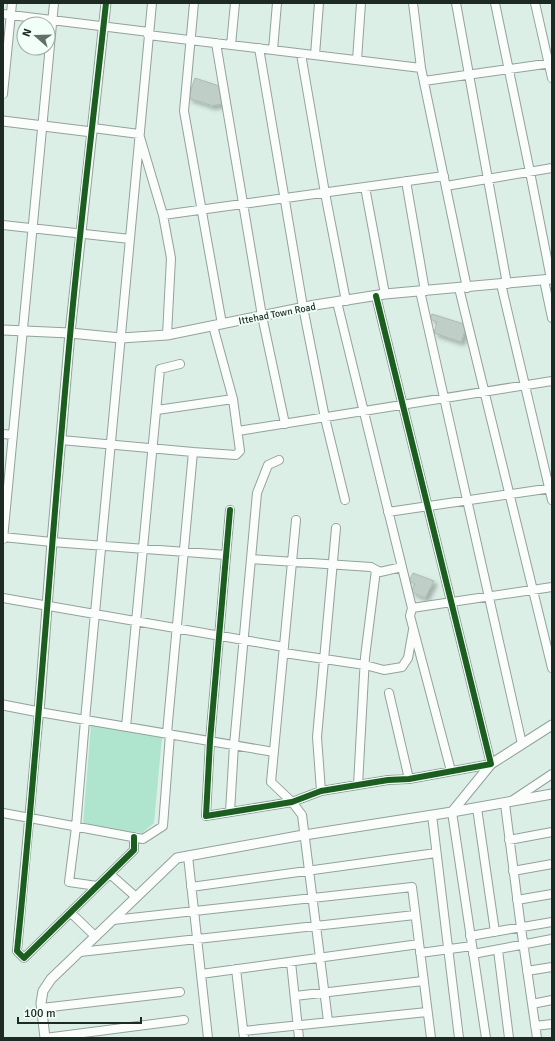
<svg xmlns="http://www.w3.org/2000/svg" width="555" height="1041" font-family="Signika,sans-serif">
  <style>
    .green { fill: #afe5ce }
    .building { fill: #bfcec7; stroke: #acbbb4; filter: url(#shadow) }
    .lines { fill: none; stroke-linecap: round; stroke-linejoin: round }
    .minor-casing { stroke: #93a29b; stroke-width: 10 }
    .tertiary-casing { stroke: #93a29b; stroke-width: 11 }
    .minor { stroke: #fafdfb; stroke-width: 8 }
    .tertiary { stroke: #fafdfb; stroke-width: 9 }
    .cycleway-casing { stroke: #f1fff8; stroke-width: 8 }
    .cycleway { stroke: #1b5e20; stroke-width: 6 }
    .labels { text-anchor: middle; stroke-width: 3.5; stroke-linejoin: round; paint-order: stroke }
    .street-label { font-size: 10px; fill: #1d2a24; stroke: #f1fff8 }
  </style>
  <defs>
    <filter id="shadow"><feDropShadow dx="3.5" dy="3.5" stdDeviation="2" flood-color="#0004"/></filter>
  </defs>
  <rect width="100%" height="100%" fill="#dcefe6"/>
  <path class="green" d="M91 725 162 737 154 823 142 833 83 825Z"/>
  <path class="building" d="M195 78 219 86 222 104 210 106V105L188 98Z
    M432 314 467 325 461 342 434 333 437 322 430 319Z
    M413 573 434 581 425 598 411 592 415 584 409 581Z"/>
  <g class="lines">
    <g class="minor-casing">
      <path id="minor" d="M194 3 184 111 222 324
        M413 3 421 68 467 288
        M456 3 507 284
        M495 3 530 172 551 279
        M535 3 552 78
        M3 14 149 32
        M148 35 421 68
        M216 43 262 316 285 424
        M231 45 235 3
        M259 48 303 307 325 418 345 500
        M273 50 277 3
        M301 54 325 193 346 301
        M315 55 319 3
        M357 60 361 3
        M424 81 552 63
        M3 94 12 3
        M93 128 139 134 163 215 171 258 167 335
        M406 181 425 291
        M446 186 552 168
        M365 187 385 294
        M163 215 444 176
        M3 225 130 239
        M544 280 552 318
        M501 284 552 500
        M459 288 552 668
        M420 291 522 744
        M337 302 412 608 410 616 451 771
        M157 410 233 399
        M238 431 552 381
        M3 434 13 435
        M61 440 193 452
        M230 510 210 741 206 816 292 802 321 791 388 780 409 779 491 764 376 296
        M388 512 552 488
        M296 520 271 782 292 802 302 815 328 1021
        M3 537 52 542 226 555
        M3 539 54 3
        M251 559 371 567 380 572 402 567
        M3 598 284 647
        M412 608 552 587
        M284 653 365 665 384 670 402 667 408 658 413 630
        M389 693 409 779
        M126 727 160 369 180 364
        M167 733 193 452 236 455 240 451 233 399 213 326
        M358 785 365 657 376 570
        M321 791 317 737 336 528
        M513 800 552 774
        M505 804 521 928 537 1038
        M477 808 495 932
        M230 812 234 745 257 493 268 465 279 460
        M452 812 486 1038
        M3 813 143 839 163 826 170 734
        M432 815 459 1038
        M134 837V850L24 958 17 951 39 712 274 752
        M509 840 552 832
        M188 856 208 1038
        M513 871 552 864
        M110 874 136 897
        M97 886 69 882 76 827 85 720 152 3
        M191 887 436 853
        M517 900 552 894
        M71 913 95 936
        M113 920 412 887 431 1038
        M470 936 552 922
        M498 950 509 1038
        M80 952 415 915
        M420 953 472 946
        M473 954 552 939
        M291 962 299 1038
        M236 969 244 1038
        M527 971 552 967
        M201 974 419 944
        M295 996 423 981
        M532 1004 552 1000
        M42 1008 180 992
        M535 1026 552 1024
        M243 1031 427 1012
        M45 1038 184 1020"/>
    </g>
    <g class="tertiary-casing">
      <path id="tertiary" d="M3 121 92 132
        M3 330 70 333 121 338 167 335 315 305 385 294 552 279
        M3 705 39 712 52 542 70 333 106 3
        M452 812 552 794
        M45 1038 41 1003 43 991 51 979 177 858 298 836 452 812 491 764 552 725"/>
    </g>
    <use href="#minor" class="minor"/>
    <use href="#tertiary" class="tertiary"/>
    <g class="cycleway-casing">
      <path id="cycleway" d="M106 3C94 114 80 225 70 336 51 541 38 747 17 951L24 958 134 850V837
        M230 510 210 741 206 816 292 802 321 791 388 780 409 779 491 764 376 296"/>
    </g>
    <use href="#cycleway" class="cycleway"/>
  </g>
  <g class="labels">
    <g class="street-label">
      <text transform="translate(277 313) rotate(-11)" y="4">Ittehad Town Road</text>
    </g>
  </g>
  <rect width="555" height="1041" fill="none" stroke="#1d2a24" stroke-width="8"/>
  <g transform="translate(36 36) rotate(290)"><circle r="19" fill="#f1fff8" stroke="#9caaa3"/>
  <path d="M0-3L7 15L0 10L-7 15Z" fill="#606f68"/>
  <text y="-6" font-size="11" font-weight="bold" text-anchor="middle" fill="#1d2a24">N</text>
  </g>
  <path d="M18 1017v6h123v-6" fill="none" stroke="#1d2a24" stroke-width="2"/>
  <text x="24" y="1017" font-size="12" fill="#1d2a24" stroke="#f1fff8" stroke-width="3" paint-order="stroke">100 m</text>
</svg>
